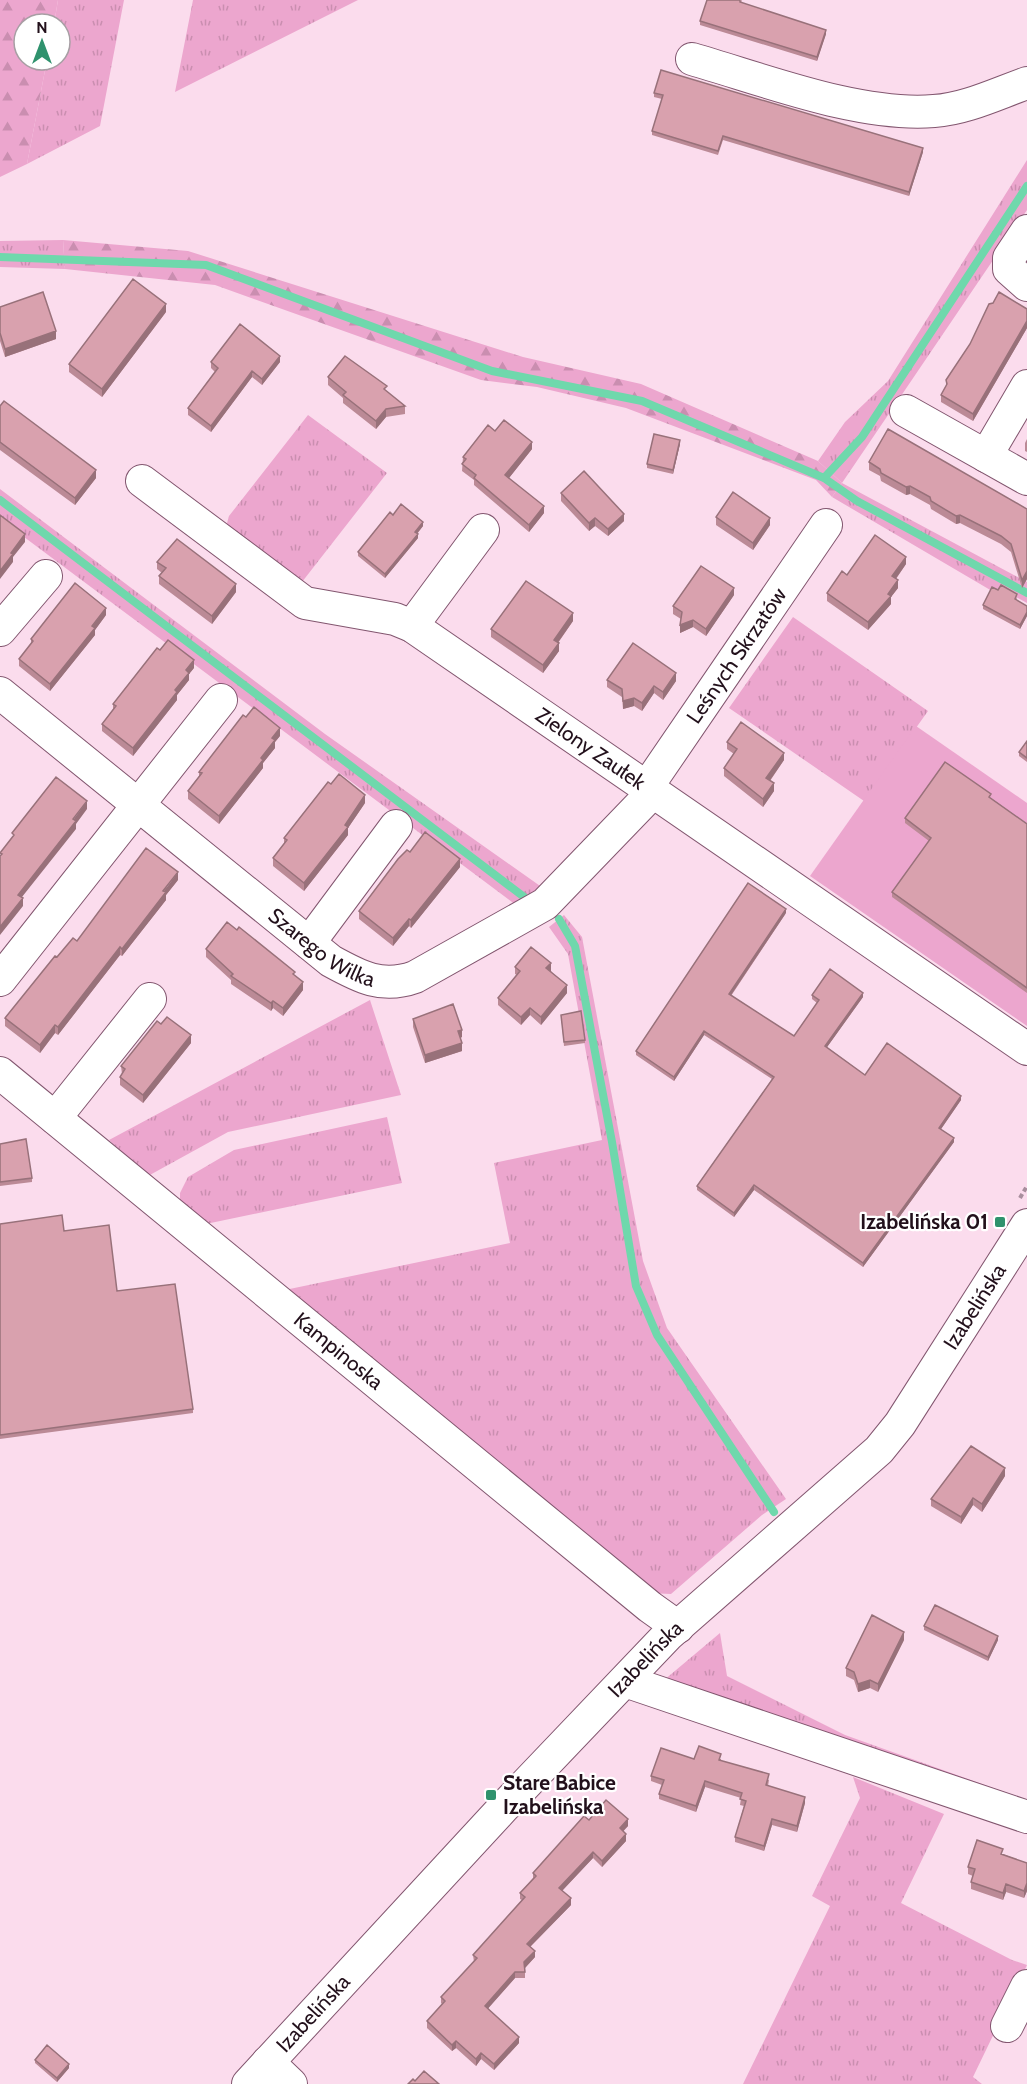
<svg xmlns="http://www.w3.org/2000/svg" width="1027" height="2084" font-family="Cabin,sans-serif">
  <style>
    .grass { fill: url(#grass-tufts) }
    .forest { fill: url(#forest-firs) }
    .park { fill: #eca6ce }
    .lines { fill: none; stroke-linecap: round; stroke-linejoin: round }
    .stream { stroke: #6fd8ac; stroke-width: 8 }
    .minor-casing { stroke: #82566f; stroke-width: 34 }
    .path { stroke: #a88e9d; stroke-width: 4; stroke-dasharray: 4.5 3; stroke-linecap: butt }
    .minor { stroke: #fff; stroke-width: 32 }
    .wall { fill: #bb8a96 }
    .shaded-wall { fill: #98717a }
    .building { fill: #d9a1ae; stroke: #98717a; stroke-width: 1.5 }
    .poi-dot { fill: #2f926d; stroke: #fff; stroke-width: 2 }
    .labels { text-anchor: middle; stroke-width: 4.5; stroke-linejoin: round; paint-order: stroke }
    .street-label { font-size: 21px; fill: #22101b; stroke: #fff }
    .poi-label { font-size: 21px; font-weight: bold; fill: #22101b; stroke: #fff; text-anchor: end }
  </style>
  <defs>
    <pattern id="grass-tufts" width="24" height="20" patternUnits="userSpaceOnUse" patternTransform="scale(1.5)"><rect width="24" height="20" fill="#eca6ce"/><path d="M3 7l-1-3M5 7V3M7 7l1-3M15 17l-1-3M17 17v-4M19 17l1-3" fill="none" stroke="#ca8eb0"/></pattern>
    <pattern id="forest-firs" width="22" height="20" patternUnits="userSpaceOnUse" patternTransform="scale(1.5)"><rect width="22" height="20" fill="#eca6ce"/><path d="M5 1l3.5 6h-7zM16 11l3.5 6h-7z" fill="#ca8eb0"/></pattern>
  </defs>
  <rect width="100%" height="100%" fill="#fbdced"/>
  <path class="grass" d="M58 0H124L100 126 27 164 47 60H60V24H54Z
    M193 0H358L175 92Z
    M1027 160V210L842 483 1027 582V603L1001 589 998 594 992 591 832 497 842 483 818 461 845 422 888 381Z
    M63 240 65 269 0 267V241Z
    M308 415 387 473 302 582 226 527 229 516Z
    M0 489 325 734 543 888 516 905 0 519Z
    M793 617 928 711 864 801 729 708Z
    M564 915 582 937 643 1261 667 1328 786 1499 762 1515 671 1594 648 1593 280 1291 510 1243 494 1163 602 1140 568 954 549 927Z
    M370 1000 401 1095 228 1132 148 1176 109 1140Z
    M387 1117 402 1183 201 1225 180 1208V1193L188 1177 234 1150Z
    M720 1633 727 1676 845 1735 1024 1799 1020 1808 663 1681Z
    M853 1777 944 1814 901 1903 1012 1960 1027 1965 973 2077 982 2084H743L830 1906 812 1896 860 1798Z"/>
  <path class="forest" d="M0 0H58L54 24H24V60H47L27 164 0 177Z
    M63 240 188 251 523 357 641 384 818 461 842 483 832 497 816 480 626 408 537 387 481 380 215 285 65 269Z"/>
  <path class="park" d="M916 726 1027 803V1026L810 876Z"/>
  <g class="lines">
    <path class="stream" d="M0 257 206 265 492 371 642 401 824 478 857 501 1027 593
      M824 478 862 437 1027 186
      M0 500 528 900
      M559 919 575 946 612 1142 636 1286 657 1335 774 1512"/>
    <g class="minor-casing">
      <g id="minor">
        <path d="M692 59C765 80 859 117 934 111 966 109 998 93 1027 83"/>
        <path d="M1027 231 1009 258V269L1027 285"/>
        <path d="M906 411 1027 479"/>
        <path d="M986 456 1027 386"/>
        <path id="s1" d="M142 481 305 603 395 619 412 626 1027 1049"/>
        <path d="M412 626 483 530"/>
        <path d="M0 630 46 576"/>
        <path id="s2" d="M0 693 331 961C360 977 382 989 415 977L545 904 653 792"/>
        <path id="s3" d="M647 787 826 525"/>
        <path d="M309 943 396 826"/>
        <path d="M0 980 221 700"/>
        <path id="s4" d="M0 1073 650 1607 678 1627"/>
        <path d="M55 1118 150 999"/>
        <path d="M625 1681 1027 1817"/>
        <path d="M1007 2026 1027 1986"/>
        <path d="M268 2062 291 2084"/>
        <path id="s5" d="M248 2084 503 1808 668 1635 879 1450 900 1424 1027 1225"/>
      </g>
    </g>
    <path class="path" d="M1020 1198 1027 1186"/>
    <use href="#minor" class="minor"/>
  </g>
  <path class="wall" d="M742 0 741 3 826 34 817 61 700 25V21Z
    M654 93 923 152 909 196 723 140 718 155 652 135V131L662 99 654 97Z
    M0 307 56 339 5 357 0 341Z
    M1027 309V328L973 421 941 402V395L946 386V380Z
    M166 312 102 397 69 372V364Z
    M211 362H280L262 385 252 377 211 432 188 415V408L215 372 211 368Z
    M328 377 387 392 405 406V414L386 417 376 429 343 403V398L328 385Z
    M0 406 96 478 75 505 0 450Z
    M495 431 532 449 509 478 544 513 529 532 474 485V480L462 471 463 457Z
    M1027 439V452L1025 451V443Z
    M680 444 673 474 647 468V464Z
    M869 462 1027 509V579L1022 588 1011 552 1001 544 960 523 956 524 931 509 930 505 910 494 906 495 881 481 880 476 869 470Z
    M561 493 624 521 608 536 595 526 589 531 561 501Z
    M393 515 423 526 417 534 418 538 385 578 358 556V552Z
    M716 517 770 525 753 550 716 525Z
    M157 562 236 592 212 624 159 584V576L162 573 157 569Z
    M906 564 896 579 898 588 891 597V604L868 630 827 601V593L847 575Z
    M998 590 1017 598 1016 600 1027 606V616L1020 629 983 609V605Z
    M734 595 706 636 693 627 680 633 681 619 673 614V606Z
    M106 615 95 630V635L50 691 19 666V659L31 644V639Z
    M573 621 558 643 559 651 543 673 491 637V629Z
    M194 668 189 674V680L177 695V700L133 756 102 731V724L113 709V704Z
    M607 680 676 681 663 700 654 693 642 711 634 706 623 709 622 697 607 687Z
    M280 736 275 742V748L263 763V768L219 824 188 799V791L199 776V772Z
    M1027 741V762L1019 756V752Z
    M727 742 784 760 770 781 774 791 763 807 724 776V768L734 754 727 749Z
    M991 798 1027 824V993L892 897V892L929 841 905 823V818Z
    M365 803 348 828V835L304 891 273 866V858L284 844V838Z
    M410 852 460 867 411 928 409 926 393 946 359 919V911Z
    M178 880 166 895V900L122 956 120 955 58 1035 55 1033 40 1053 5 1026V1018L57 957Z
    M786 913 731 996 794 1036 817 1003 812 999V995L863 997 827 1047 865 1075 961 1100 941 1129 954 1142 863 1267 754 1190 734 1217 697 1190V1186L772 1079 704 1035 674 1081 636 1055V1051Z
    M206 949 295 976 303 990 283 1016 273 1008 271 1011 231 984V980L206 957Z
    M515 967 551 971 567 993 541 1025 530 1015 521 1025 498 1005V998L517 975 515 974Z
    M561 1015 585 1040V1043L564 1046Z
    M413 1019 462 1037 460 1038 462 1051 425 1063 413 1027Z
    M161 1024 191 1043 143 1103 120 1085V1077L122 1074 121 1066Z
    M0 1144 32 1178V1182L0 1186Z
    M0 1224 64 1231 117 1291 193 1409V1413L0 1439Z
    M1005 1476 982 1512 973 1505 961 1524 931 1506V1499Z
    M924 1626 998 1640 988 1661 924 1630Z
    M904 1640 878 1692 870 1688 858 1692 854 1680 846 1676V1668Z
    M694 1759H721V1761L769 1780 768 1786 805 1803 797 1832 772 1825 764 1851 735 1842V1837L744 1806 740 1805 741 1798 705 1787 696 1812 659 1799V1794L662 1785 651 1781V1776Z
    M589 1820 628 1826 622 1831 626 1841 602 1867 593 1858 562 1891 571 1905 530 1947 535 1957 525 1968V1978H515L488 2008 519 2043 494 2070 481 2059 476 2066 456 2048 452 2051 427 2028V2021L442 2004 441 2003V1997L474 1962 473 1955 522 1900 520 1899V1893L533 1878V1873Z
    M1003 1854 1027 1863V1891L1024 1898 1006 1892 1003 1900 971 1889V1882L973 1876 968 1874V1867Z
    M35 2060 69 2068 57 2082 35 2063Z"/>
  <path class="shaded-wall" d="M826 30V34L817 61V57Z
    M923 148V152L909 196V192Z
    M166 304V312L102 397V389Z
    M1027 321V328L973 421V414Z
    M56 331V339L5 357V349Z
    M280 356V362L262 385V379Z
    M252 371V377L211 432V426Z
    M386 409V417L376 429V421Z
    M680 440V444L673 474V470Z
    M532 442V449L505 483V475Z
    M96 470V478L75 505V498Z
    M910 486V494L906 495V487Z
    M544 506V513L529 532V525Z
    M624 514V521L608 536V529Z
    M960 515V523L956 524V516Z
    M595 518V526L589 531V523Z
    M770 518V525L753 550V543Z
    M423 522V526L415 536V532Z
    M25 534V542L13 557V562L0 579V571L11 553Z
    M418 534V538L385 578V574Z
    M906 557V564L892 584V576Z
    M1027 571V579L1022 588V580Z
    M898 580V588L891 597V604L868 630V622Z
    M236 584V592L212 624V616Z
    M734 588V595L706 636V629Z
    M106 608V615L95 630V635L50 691V684Z
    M1027 612V616L1020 629V625Z
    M573 613V621L554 648V640Z
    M693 620V627L680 633V625Z
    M559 643V651L543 673V665Z
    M194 660V668L189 674V680L177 695V700L133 756V748L175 690 186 670Z
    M676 673V681L663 700V692Z
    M654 686V693L642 711V703Z
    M634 698V706L623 709V701Z
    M280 728V736L275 742V748L263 763V768L219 824V816L261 758 272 738Z
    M784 753V760L766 786V778Z
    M774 783V791L763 807V799Z
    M365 795V803L348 828V835L304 891V883Z
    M87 801V809L76 824V829L18 902V895Z
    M460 859V867L411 928V920Z
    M178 872V880L166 895V900L122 956V949Z
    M23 898V906L0 935V927Z
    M786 909V913L729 998V994Z
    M409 919V926L393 946V938Z
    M120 947V955L58 1035V1027Z
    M551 963V971L546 976V968Z
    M303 982V990L283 1016V1008Z
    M567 985V993L541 1025V1017Z
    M863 993V997L825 1050V1046Z
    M273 1001V1008L271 1011V1003Z
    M530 1008V1015L521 1025V1017Z
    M55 1025V1033L40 1053V1045Z
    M462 1030V1037L458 1039V1031Z
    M704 1031V1035L674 1081V1077Z
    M191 1035V1043L143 1103V1095Z
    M462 1043V1051L425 1063V1055Z
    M961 1096V1100L939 1132V1128Z
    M954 1138V1142L863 1267V1263Z
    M754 1185V1190L734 1217V1213Z
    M1005 1468V1476L982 1512V1504Z
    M973 1498V1505L961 1524V1517Z
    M904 1632V1640L878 1692V1684Z
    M998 1636V1640L988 1661V1657Z
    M870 1680V1688L858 1692V1684Z
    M705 1781V1787L696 1812V1806Z
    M805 1797V1803L797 1832V1826Z
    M628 1819V1826L620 1835V1828Z
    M772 1819V1825L764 1851V1846Z
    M626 1834V1841L602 1867V1861Z
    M593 1852V1858L559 1894V1888Z
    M1027 1883V1891L1024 1898V1891Z
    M1006 1884V1892L1003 1900V1893Z
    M571 1898V1905L527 1950V1944Z
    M535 1951V1957L524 1969V1962Z
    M515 1972V1978L485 2012V2006Z
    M519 2037V2043L494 2070V2064Z
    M456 2041V2048L452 2051V2045Z
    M481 2053V2059L476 2066V2059Z
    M69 2064V2068L57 2082V2078Z"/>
  <path class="building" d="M707 0H740V2L826 30 817 57 700 21Z
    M661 70 923 148 909 192 723 136 718 151 652 131 663 95 654 93Z
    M133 279 166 304 102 389 69 364Z
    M43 292 56 331 5 349 0 333V307Z
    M999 292 1027 309V321L973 414 941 395 947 384 946 380 970 344 989 304 993 303Z
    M240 324 280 356 262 379 252 371 211 426 188 408 218 368 211 362Z
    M345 356 387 386 384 389 405 406 386 409 376 421 343 395 346 392 328 377Z
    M4 401 96 470 75 498 0 442V406Z
    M504 420 532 442 505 475 544 506 529 525 474 478 476 475 462 464 466 459 463 457 488 425 495 431Z
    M888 429 1027 509V571L1022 580 1011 544 1001 536 960 515 956 516 931 501 930 497 910 486 906 487 881 473 880 469 869 462Z
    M654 434 680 440 673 470 647 464Z
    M584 471 624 514 608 529 595 518 589 523 561 493Z
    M733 492 770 518 753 543 716 517Z
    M401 504 423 522 415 532 418 534 385 574 358 552 390 512 393 515Z
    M0 515 25 534 11 553 13 554 0 571Z
    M875 535 906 557 892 576 898 580 888 594 891 596 868 622 827 593 842 571 847 575Z
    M177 539 236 584 212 616 159 576 166 568 157 562Z
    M701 566 734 588 706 629 693 620 680 625 682 612 673 606Z
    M526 581 573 613 554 640 559 643 543 665 491 629Z
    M75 583 106 608 92 626 95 628 50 684 19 659 33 641 31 639Z
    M1001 585 1017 594 1015 599 1027 606V612L1020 625 983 605 992 587 998 590Z
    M168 640 194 660 186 670 189 673 175 690 177 692 133 748 102 724 116 706 113 704 157 648 160 650Z
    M633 643 676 673 663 692 654 686 642 703 634 698 623 701 622 689 607 680Z
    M254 707 280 728 272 738 275 740 261 758 263 760 219 816 188 791 202 773 199 772 243 715 246 717Z
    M741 722 784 753 766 778 774 783 763 799 724 768 737 749 727 742Z
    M1027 741V758L1019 752Z
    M945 762 991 794 989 797 1027 824V988L892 892 931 838 905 818Z
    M339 774 365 795 345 825 348 827 304 883 273 858 287 840 284 838 328 782 331 784Z
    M56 777 87 801 73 819 76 821 18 895 23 898 0 927V856L2 854 0 853 14 835 12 833Z
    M425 832 460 859 411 920 409 919 393 938 359 911 398 859 407 850 410 852Z
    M146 848 178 872 163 891 166 892 122 949 120 947 58 1027 55 1025 40 1045 5 1018 55 956 57 957 73 938 77 941Z
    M748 883 786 909 729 994 794 1036 819 1000 812 995 830 969 863 993 825 1046 865 1075 887 1043 961 1096 939 1128 954 1138 863 1263 754 1185 734 1213 697 1186 774 1077 704 1031 674 1077 636 1051Z
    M227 922 237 930 239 927 295 972 293 974 303 982 283 1008 273 1001 271 1003 231 976 233 974 206 949Z
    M531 947 551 963 546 968 567 985 541 1017 530 1008 521 1017 498 998 520 971 515 967Z
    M453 1004 462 1030 458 1031 462 1043 425 1055 413 1019Z
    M581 1011 585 1040 564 1042 561 1015Z
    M167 1017 191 1035 143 1095 120 1077 125 1069 121 1066 157 1021 161 1024Z
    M26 1139 32 1178 0 1182V1144Z
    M62 1215 64 1231 109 1225 117 1291 175 1284 193 1409 0 1435V1224Z
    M971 1446 1005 1468 982 1504 973 1498 961 1517 931 1499Z
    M935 1605 998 1636 988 1657 924 1626Z
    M872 1615 904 1632 878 1684 870 1680 858 1684 854 1672 846 1668Z
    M699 1746 721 1754 719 1760 769 1774 766 1785 805 1797 797 1826 772 1819 764 1846 735 1837 746 1801 740 1799 742 1793 705 1781 696 1806 659 1794 664 1780 651 1776 661 1748 694 1759Z
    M606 1800 628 1819 620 1828 626 1834 602 1861 593 1852 559 1888 571 1898 527 1944 535 1951 524 1962 525 1972H515L485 2006 519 2037 494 2064 481 2053 476 2059 456 2041 452 2045 427 2021 445 2001 441 1997 477 1958 473 1955 525 1897 520 1893 536 1876 533 1873 584 1816 589 1820Z
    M977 1840 1003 1849 1001 1854 1027 1863V1883L1024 1891 1006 1884 1003 1893 971 1882 975 1869 968 1867Z
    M47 2045 69 2064 57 2078 35 2060Z
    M424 2071 439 2084H408L413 2079 415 2081Z"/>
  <g class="poi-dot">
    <rect x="994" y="1216" width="12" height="12" rx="3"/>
    <rect x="485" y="1789" width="12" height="12" rx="3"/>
  </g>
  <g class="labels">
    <g class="street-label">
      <text dy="7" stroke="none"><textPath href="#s3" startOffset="159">Leśnych Skrzatów</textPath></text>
      <text dy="7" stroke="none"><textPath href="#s1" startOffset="530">Zielony Zaułek</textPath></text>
      <text dy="7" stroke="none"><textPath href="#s2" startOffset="411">Szarego Wilka</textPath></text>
      <text dy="7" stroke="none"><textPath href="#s5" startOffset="1068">Izabelińska</textPath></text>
      <text dy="7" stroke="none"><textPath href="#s4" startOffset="438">Kampinoska</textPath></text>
      <text dy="7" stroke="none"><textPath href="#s5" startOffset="582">Izabelińska</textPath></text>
      <text dy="7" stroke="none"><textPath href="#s5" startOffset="96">Izabelińska</textPath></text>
    </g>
    <g class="poi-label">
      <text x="988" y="1229">Izabelińska 01</text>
      <text x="503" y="1790" text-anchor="start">Stare Babice<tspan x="503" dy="24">Izabelińska</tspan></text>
    </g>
  </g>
  <g transform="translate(42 42)"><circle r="28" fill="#ffffff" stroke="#a79fa4" stroke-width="1.5"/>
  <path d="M0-4.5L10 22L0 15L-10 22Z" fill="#2f926d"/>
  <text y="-9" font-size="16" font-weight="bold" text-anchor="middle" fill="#22101b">N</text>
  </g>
</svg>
